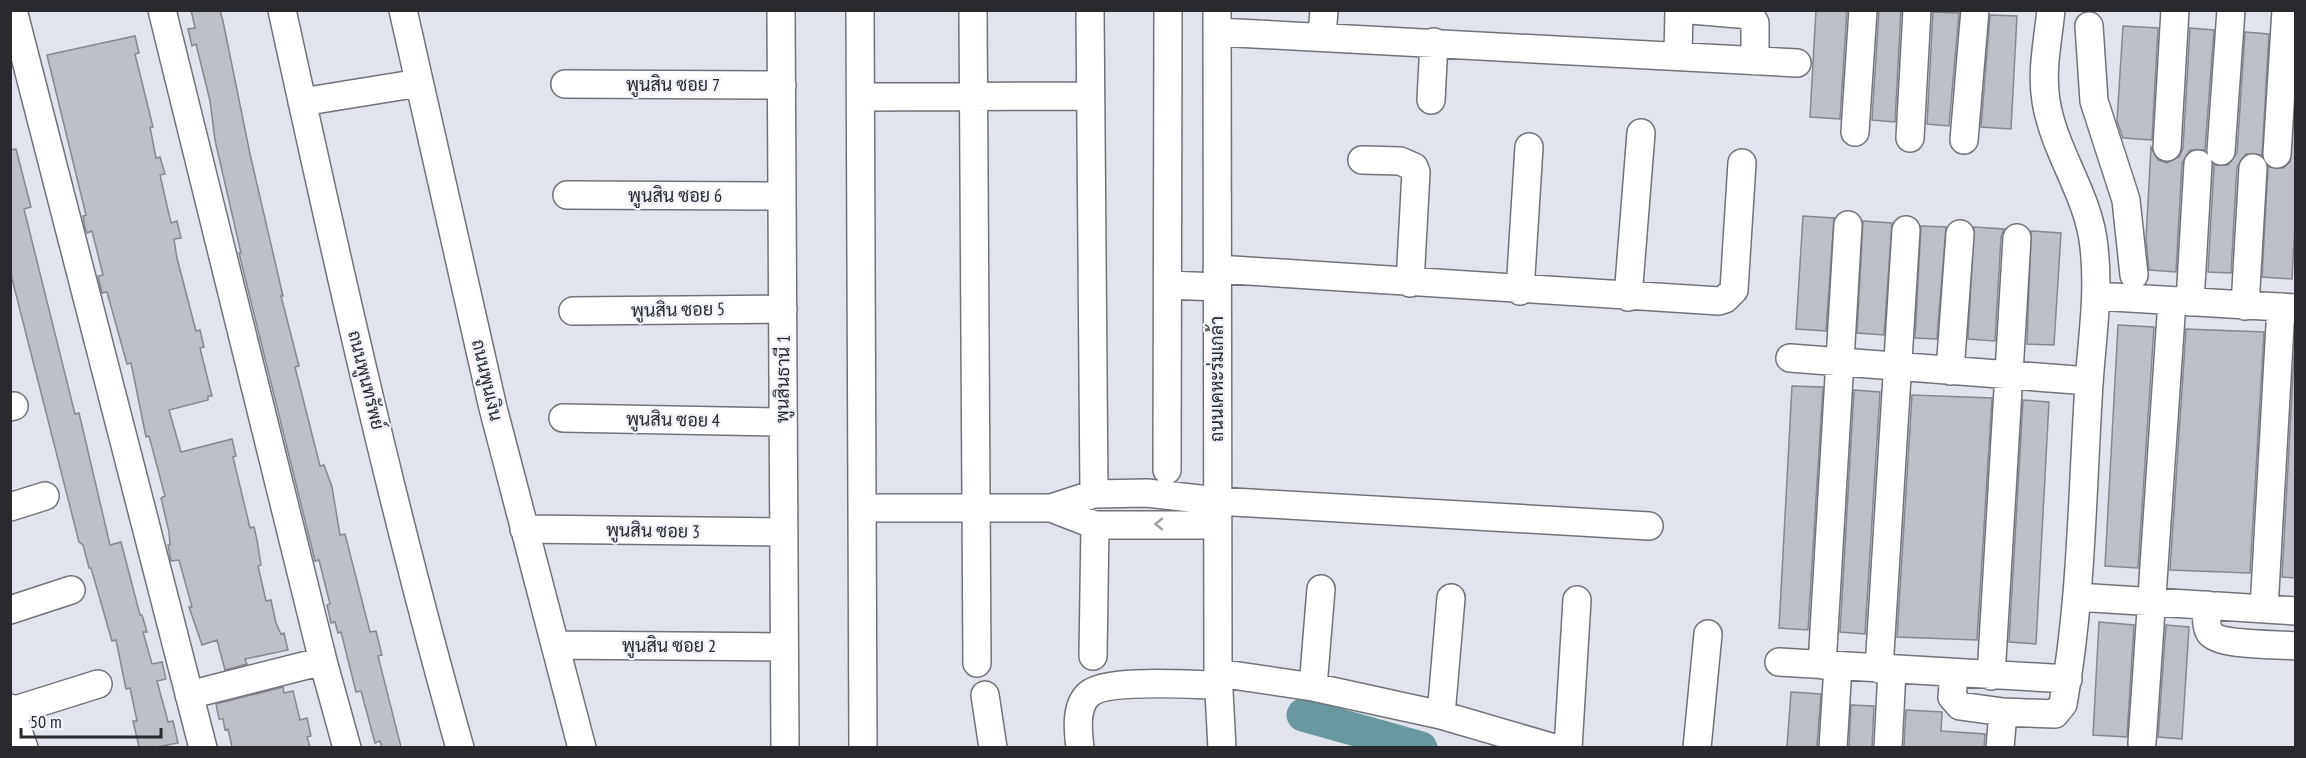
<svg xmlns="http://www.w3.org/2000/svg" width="2306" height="758" font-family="'PT Sans Narrow',Sarabun,sans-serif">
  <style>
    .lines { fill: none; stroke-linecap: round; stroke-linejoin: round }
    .river { stroke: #6a989e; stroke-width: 33 }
    .building { fill: #bcbfc6; stroke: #86888f; stroke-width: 1.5 }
    .minor-casing { stroke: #707379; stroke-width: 30 }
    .minor { stroke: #fff; stroke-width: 27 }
    .oneway { stroke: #9f9fa0 }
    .labels { text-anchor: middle; stroke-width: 4.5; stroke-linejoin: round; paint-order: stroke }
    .street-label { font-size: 18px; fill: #292a2d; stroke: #eff2f9 }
  </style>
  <rect width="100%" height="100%" fill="#e1e4ec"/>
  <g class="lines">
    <path class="river" d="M1303 715 1421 748"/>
  </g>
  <path class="building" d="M191 10H220L223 21 250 154 283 296H281L299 366 295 367 320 466 324 465 332 487 340 535 345 534 370 632 376 631 382 655 378 656 401 747H382L380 741 375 743 361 691 356 692 341 632 338 633 335 622 331 623 327 605 330 604 319 560 315 561 239 253H241L215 140 210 101 196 44 192 46 188 29 195 28Z
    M1816 10H1847L1840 119 1810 117Z
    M1879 10H1901L1895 122 1872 120Z
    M1933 12 1959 13 1949 126 1927 124Z
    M1990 15 2017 16 2011 129 1981 127Z
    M2123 26 2158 28 2152 140 2123 138 2117 121Z
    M2190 28 2214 30 2205 150H2190L2182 163 2176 272 2149 270 2146 239 2151 147 2158 160 2167 163 2180 156 2183 148Z
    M2245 32 2269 34 2262 155 2246 154 2237 167 2231 273 2208 272 2214 165H2228L2237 153Z
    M135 36 139 53 135 54 153 127H150L156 158 160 157 165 174 160 175 171 223 177 221 181 238 174 239 177 258 196 331 200 330 204 347 200 348 212 396H208V400L169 410 181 452 232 439 236 456 233 457 250 528 254 527 257 540 261 565 258 566 266 601 271 600 276 623 281 634 284 633 288 650 245 659 247 664 225 670 217 640 202 645 189 607H192L179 560 171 561 168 545H170L169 532 161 498 165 496 149 436 146 437 131 363 127 364 107 292 102 293 98 276 103 275 92 231 87 233 85 228 83 216 86 215 47 55Z
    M2295 110V223L2292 279 2262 277 2268 167 2283 168 2290 162Z
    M16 149 31 207 24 209 75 414 79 413 110 545 121 542 140 615H142L147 632H143L152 664 162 662 166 679 157 681 166 714 168 722 173 721 178 743 157 747H139L133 721H137L130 688 126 689 116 640 112 641 91 568H89L83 545 79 542 10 271V150Z
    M1803 216 1834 218 1826 331 1796 329Z
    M1863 221 1892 223 1884 335 1857 333Z
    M1921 226 1946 227 1937 339 1915 338Z
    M1974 227 2004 229 2001 237 1995 341 1968 339Z
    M2031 231 2061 233 2054 345 2027 344Z
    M2118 325 2154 327 2138 568 2105 566Z
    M2186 329 2264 332 2250 573 2170 570Z
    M2295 336V578L2282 577Z
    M1792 386 1823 387 1808 630 1779 628Z
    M1854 390 1880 392 1865 634 1840 632Z
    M1912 395 1992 398 1977 640 1897 637Z
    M2023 400 2049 402 2036 644 2009 642Z
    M2099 622 2134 625 2127 737 2093 735Z
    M2166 625 2189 627 2182 739 2158 737Z
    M283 687 284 693 293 691 300 720 307 718 311 736 307 737 310 747H232L228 729 225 730 223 719H219L216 704Z
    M1791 692 1821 694 1817 747H1787Z
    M1851 705 1874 706 1872 747H1849Z
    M1906 710 1942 712 1941 731 1985 734 1984 747H1904Z"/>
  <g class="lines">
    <g class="minor-casing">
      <path id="minor" d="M13 10 203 748
        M162 10 323 661 347 748
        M282 10C336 257 391 504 460 748
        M403 10 493 408 582 748
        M781 10 785 748
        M860 10 863 748
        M973 10 977 663
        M1090 10 1094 494
        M1217 10 1218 673 1222 748
        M1691 10 1750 15 1755 23V61
        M2089 26 2094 101 2126 200 2134 275
        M1218 32 1797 63
        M1322 36 1324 10
        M1678 56 1679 10
        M565 84 782 85
        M861 97 1090 96
        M1431 100 1434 42
        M302 102 419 83
        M1855 132 1863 10
        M1910 138 1917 10
        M1964 140 1975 10
        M2167 147 2175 10
        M2221 151 2231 10
        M2277 154 2286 10
        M1362 160 1400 161 1414 167 1416 172 1410 283
        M567 195 782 196
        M1217 269 1719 301 1725 299 1734 290 1742 163
        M1169 285 1217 287
        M1520 291 1529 147
        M2096 296 2296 308
        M1628 297 1641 133
        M2190 302 2198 164
        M2245 306 2253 168
        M573 311 783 309
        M1790 358 2089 381
        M1950 371 1960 234
        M10 407 14 406
        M563 418 782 422
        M1167 470 1168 10
        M10 507 45 496
        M863 508H1051L1094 494 1147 493 1217 501 1649 526
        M1051 508 1095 525H1217
        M524 529 783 532
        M2077 597 2296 611
        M2207 605C2207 614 2205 626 2210 633 2220 646 2279 644 2296 646
        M2264 609 2281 307
        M10 610 71 590
        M555 645 784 647
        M1093 656 1095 525
        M1779 662 2068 679
        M1822 665 1848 225
        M1879 669 1906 230
        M1218 673 1313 687 1441 715 1451 598
        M1954 674 1952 697 1960 706 2003 712 2055 714 2063 704C2081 604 2082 502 2088 401 2090 350 2100 299 2094 247 2089 195 2054 152 2046 101 2041 71 2048 40 2051 10
        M1991 676 2017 238
        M1313 687 1321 589
        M189 695 323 661
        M985 695 993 748
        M10 708 24 748
        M12 711 98 684
        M1441 715 1554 748
        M2142 743 2172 301
        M1080 748C1078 731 1075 706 1089 694 1107 678 1193 685 1218 685
        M1568 748 1577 600
        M1697 748 1708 634
        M1833 748 1838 666
        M1888 748 1892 670
        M2000 748 2003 712"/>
    </g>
    <use href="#minor" class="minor"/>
  </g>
  <defs><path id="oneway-chevron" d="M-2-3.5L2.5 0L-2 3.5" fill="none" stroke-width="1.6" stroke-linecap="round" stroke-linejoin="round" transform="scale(1.5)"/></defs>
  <use class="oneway" href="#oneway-chevron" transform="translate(1159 524) rotate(-179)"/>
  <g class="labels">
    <g class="street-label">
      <text x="673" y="91">พูนสิน ซอย 7</text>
      <text x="675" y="202">พูนสิน ซอย 6</text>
      <text transform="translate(678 310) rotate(-1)" y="6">พูนสิน ซอย 5</text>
      <text transform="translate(783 379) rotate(-89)" y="6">พูนสินธานี 1</text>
      <text transform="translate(1217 379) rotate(-90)" y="6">ถนนเคหะร่มเกล้า</text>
      <text transform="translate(366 380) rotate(76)" y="6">ถนนพูนทรัพย์</text>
      <text transform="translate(487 380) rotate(77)" y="6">ถนนพูนเงิน</text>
      <text transform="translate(673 420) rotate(1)" y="6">พูนสิน ซอย 4</text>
      <text transform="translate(653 531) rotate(1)" y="6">พูนสิน ซอย 3</text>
      <text x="669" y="652">พูนสิน ซอย 2</text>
    </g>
  </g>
  <rect width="2306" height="758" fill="none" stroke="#292a2d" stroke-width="24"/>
  <path d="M21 728v9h140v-9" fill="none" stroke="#292a2d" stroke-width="3"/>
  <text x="30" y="728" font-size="18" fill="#292a2d" stroke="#eff2f9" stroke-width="4.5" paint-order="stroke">50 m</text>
</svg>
